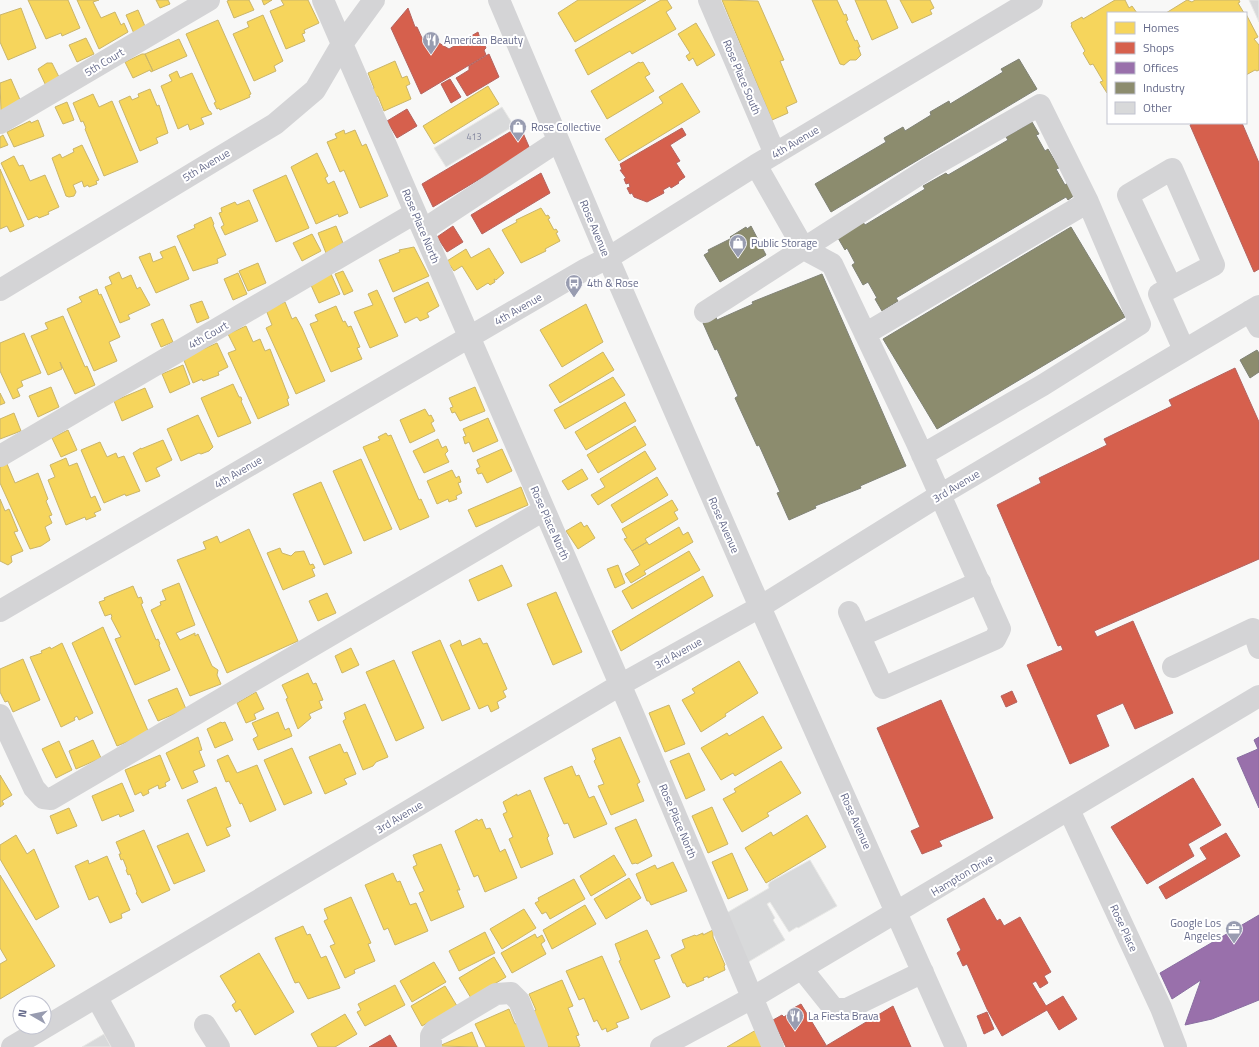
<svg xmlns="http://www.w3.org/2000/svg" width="1259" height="1047" font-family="'Titillium Web',sans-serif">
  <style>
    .homes { fill: #f6d55c; stroke: #cab56a }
    .shops { fill: #d6604d; stroke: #b4635f }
    .offices { fill: #9970ab; stroke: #896ea1 }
    .industry { fill: #8c8c6e; stroke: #808276 }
    .building { fill: #d8d9da; stroke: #e8e8e6 }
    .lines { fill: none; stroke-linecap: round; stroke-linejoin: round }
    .minor { stroke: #d4d4d6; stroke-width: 22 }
    .labels { text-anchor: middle; stroke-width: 4; stroke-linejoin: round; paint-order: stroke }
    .number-label { font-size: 9px; fill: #82869e }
    .poi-label { font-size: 11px; fill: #656a8a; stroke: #fff; text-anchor: start }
    .street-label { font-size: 11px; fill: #656a8a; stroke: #fff }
  </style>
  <rect width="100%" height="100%" fill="#f8f8f7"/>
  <path class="homes" d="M28 0H68L80 28 62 36 61 33 46 39Z
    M77 0H99L93 2 101 18 115 12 121 25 124 23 128 32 99 49Z
    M156 0H168L170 4 160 8Z
    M230 0H249L254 10 234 18 227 1Z
    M262 0H272L264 5Z
    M281 0H308L319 23 304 30 305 33 302 34 305 41 286 49 270 11 284 5Z
    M578 0H646L575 42 558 13Z
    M661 0H667L672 8 666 12 676 29 632 54 630 51 588 75 575 50Z
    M722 0 758 1 784 60 780 61 797 102 786 107 788 113 772 120Z
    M812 0H837L844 15 846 14 848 20 846 21 855 41 857 40 860 47H858L861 55 856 60H850L844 65 840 64Z
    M855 0H886L898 28 872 40Z
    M900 0H930L934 8 930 10 932 14 912 23Z
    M1115 0H1125L1129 8 1132 6 1137 13H1108L1107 93 1100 82 1103 81 1093 64 1090 65 1083 53 1085 51 1071 26 1072 25 1071 23 1082 17 1083 19Z
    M1187 0 1192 2 1195 0H1239L1240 2 1238 3 1244 13H1166Z
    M21 8 36 48 8 60 0 42V15Z
    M138 10 147 31 135 36 126 15Z
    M1246 14 1258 37 1254 39 1259 45V70L1257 71 1255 70 1246 75Z
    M263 15 283 61 274 66 276 71 254 81 233 34 249 27 247 22Z
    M218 20 251 94 249 95 250 97 220 110 219 108 217 109 214 103 216 102 186 34Z
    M696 23 715 55 697 66 693 58 689 61 686 56 690 53 678 34Z
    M86 38 94 54 77 62 69 45Z
    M179 39 187 56 153 71 145 54Z
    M142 54H145L153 71 151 72 150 70 133 78 125 62Z
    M395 61 402 78 407 76 410 84 406 86 411 99 384 111 378 96 373 98 370 90 374 88 368 73Z
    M639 62 640 63 643 62 650 74 645 77 654 91 607 119 591 91Z
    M47 63H52L61 81 47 88 38 69Z
    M177 71 180 78 192 73 209 111H210L212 114 201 118 204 124 190 130 188 124 178 129 161 86 172 81 169 75Z
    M11 79 21 102 1 111 0 83Z
    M682 83 700 112 619 161 605 139 663 103 659 97Z
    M488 86 499 104 434 144 423 126Z
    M150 89 157 106 159 105 168 133 156 138 158 143 140 151 119 101 130 96 132 100 139 97 138 94Z
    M93 94 99 107 112 101 138 162 104 176 85 129 86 128 83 121 81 122 73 103Z
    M67 102 74 120 63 124 55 107Z
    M38 120 44 136 14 147 7 132 30 121 31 123Z
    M344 130 345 134 355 130 362 146 366 144 388 196 360 208 344 170 340 172 327 142 337 138 335 134Z
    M3 135 8 145 0 148V137Z
    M82 145 99 180 96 181 97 184 89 187 88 185 84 187 82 181 73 185 76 192 74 196 69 197 66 196 52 158 60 154 62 158 74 152 73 149Z
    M317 153 328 176 325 178 328 184 334 181 348 213 339 217 338 214 316 224 291 167Z
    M14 156 19 166 23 165 30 181 45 175 59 207 48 212 49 214 39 218 37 216 28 220 1 163Z
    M0 169 24 226 10 232 7 226 0 229Z
    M286 175 309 228 276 242 253 190Z
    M249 200 258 221 225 235 221 227 224 225 219 213 222 212 221 208 235 202 237 205Z
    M541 208 546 216 548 215 550 218 548 219 554 230 556 229 558 232 556 233 560 241 545 249 546 251 521 263 502 230 517 222 516 220Z
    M211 217 214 224 213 225 226 255 217 259 218 263 193 271 177 236 195 228 194 225Z
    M336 226 343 243 326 253 318 233Z
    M312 234 321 251 302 261 293 243Z
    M175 246 189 279 156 293 139 257 150 253 153 262 163 258 160 252Z
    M414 247 429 276 393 292 379 260 400 252 399 250Z
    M489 248 504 273 496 280 494 279 495 282 490 285 488 283 477 290 462 266 454 271 447 261 466 249 471 258Z
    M258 263 266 283 248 291 239 271Z
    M343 271 353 291 344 295 335 274Z
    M119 272 122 279 131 275 137 289 140 287 150 305 128 315 130 319 120 323 105 287 112 284 109 277Z
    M238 273 247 294 233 300 224 279Z
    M331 274 340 294 319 303 310 283Z
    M428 282 439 306 427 313 429 317 420 321 417 317 405 323 394 298Z
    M97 289 99 295 101 294 120 337 109 342 117 361 94 371 67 309 82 302 79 297Z
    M377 290 398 336 370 348 354 312 373 305 368 294Z
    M202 301 209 318 197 323 190 305Z
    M285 302 292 319 296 317 302 328 325 381 296 394 266 328 272 325 266 310Z
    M586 304 603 342 562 367 540 330Z
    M336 306 343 322 345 321 348 327 351 326 360 347 357 348 362 359 331 372 310 324 318 321 315 315Z
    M63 316 85 367 87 366 95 385 75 394 60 362 62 369 48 375 31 336 48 329 45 323Z
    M163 319 173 342 161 347 151 324Z
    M246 326 253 342 260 339 265 351 270 349 289 398 287 399 289 405 258 419 228 353 236 350 228 334Z
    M24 333 41 373 21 381 23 386 17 389 20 396 13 399 0 371V343Z
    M217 343 228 367 218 372 219 375 203 381 202 379 193 383 183 358Z
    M603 352 614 370 560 403 549 385Z
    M183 365 190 384 170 393 162 374Z
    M613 377 625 395 565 429 554 410Z
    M233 384 239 397H241L242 400 241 401 251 423 218 437 201 398Z
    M51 387 59 407 38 417 29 396Z
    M475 387 485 411 460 421 455 412 452 413 450 408 453 407 449 398Z
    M145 388 153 407 122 421 114 401Z
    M0 393 5 403 0 405Z
    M625 402 636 421 586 450 575 432Z
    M425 409 429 416 431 415 434 421 431 423 435 431 410 443 400 420Z
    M14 413 21 431 0 439V419Z
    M198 415 213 447 209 451 201 454 199 453 181 461 167 429Z
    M488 418 498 441 473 452 469 442 465 444 463 437 466 436 463 429Z
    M635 426 646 445 598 473 587 455Z
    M68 430 77 450 61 457 52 438Z
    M386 433 388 436 391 435 419 500 421 499 429 517 400 530 363 447 380 440 378 437Z
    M438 439 442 448 446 446 448 451 445 454 449 462 424 473 413 451Z
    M163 440 172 460 156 468 160 476 146 482 133 453 141 448V449Z
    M100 442 107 457 116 453 118 458 124 456 140 491 126 496 125 494 104 503 81 450Z
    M502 449 512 471 487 483 482 473 478 474 476 469 480 467 477 460Z
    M645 451 656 469 598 505 591 495 605 487 600 479Z
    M66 458 69 466 77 463 91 498 95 496 101 510 94 513 96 516 86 520 85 517 66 525 48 480 55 477 50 465Z
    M361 459 392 529 364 541 333 471Z
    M7 464 15 483 38 473 48 499 46 501 52 515 49 516 52 523 45 527 50 540 41 546 30 549 0 483V467Z
    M582 469 588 479 568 490 562 481Z
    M452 470 456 478 459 476 461 482 458 483 462 493 456 496 457 499 449 502 448 499 437 504 427 481Z
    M657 477 668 495 622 523 611 505Z
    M321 482 352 553 324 565 293 494Z
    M521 487 528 505 476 527 468 510Z
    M0 499 5 511 9 509 18 531 14 532 23 551 11 556 12 562 8 565 0 561Z
    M672 500 678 510 674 512 678 519 645 539 647 542 632 551 624 539 627 538 622 529Z
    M581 522 584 527 587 525 595 538 578 549 566 531Z
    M679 527 683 535 688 532 693 542 644 571 646 574 631 583 625 574 640 565 632 551 647 542 649 545Z
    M249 529 298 641 227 673 177 560 206 549 203 542 213 538 217 536 220 543Z
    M280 548 282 553 291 556 295 552 304 551 310 565 313 564 315 568 312 569 315 576 283 590 267 553Z
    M689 551 700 570 632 609 622 591Z
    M502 565 512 586 478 601 469 580Z
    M618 565 625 583 615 588 607 569Z
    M703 576 713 596 621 651 612 631Z
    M179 583 195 625 176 633 180 640 195 633V636L198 634 212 666 218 670 217 675 221 684 190 696 151 610 161 605 160 602 166 600 162 590Z
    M133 586 138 598 141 597 143 603 141 604 156 640 158 639 160 644 159 645 170 670 135 685 115 639 121 637 111 618 112 617 111 614 105 616 99 602 105 600 104 598Z
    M556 592 582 652 553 665 527 604Z
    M327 593 336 613 318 621 309 601Z
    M103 627 149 733 117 746 72 643Z
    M480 638 483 644 487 643 507 689 503 691 506 697 497 702 499 708 491 712 488 705 479 709 450 645 460 640 462 646Z
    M440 640 470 709 442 721 412 652Z
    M62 643 93 713 79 720 77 716 74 718 75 720 61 727 30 657 42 653 41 651 50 647 51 649Z
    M351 648 359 665 342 673 335 656Z
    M23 659 40 700 13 712 8 701 5 702 0 692V669Z
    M394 660 424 728 396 741 366 672Z
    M739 661 758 693 725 714 726 716 701 732 682 700 695 693 692 689Z
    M308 673 313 684 316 683 323 700 319 701 322 708 309 714 311 718 298 729 286 699 288 698 282 685Z
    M177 688 186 709 158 721 148 700Z
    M256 692 264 709 254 714 256 719 246 723 237 703Z
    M365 704 388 757 376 762 373 766 363 770 343 721 346 719 344 713Z
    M669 705 685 744 665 752 649 713Z
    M278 712 285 730 289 728 292 736 258 750 253 739 258 736 252 723Z
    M763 716 782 748 735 776 733 773 721 780 701 748 727 733 729 736Z
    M221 722 222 723 225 722 233 740 215 748 207 729Z
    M198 737 202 750 199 751 205 766 193 771 198 782 182 789 166 753Z
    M620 737 640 782 637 784 644 801 611 815 598 786 604 784 594 761 596 759 592 749Z
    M93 740 101 758 76 769 69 751Z
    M59 741 72 770 56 778 42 749Z
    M340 744 344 753 347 752 356 774 344 779 347 784 325 794 309 757Z
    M292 748 312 793 284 805 264 760Z
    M689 753 705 790 686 799 670 761Z
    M160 755 170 780 165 783 166 786 159 789 158 785 148 790 149 793 143 796 141 792 135 795 125 770Z
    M228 755 237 773 257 765 276 810 250 822 242 803 240 804 229 781 226 782 217 760Z
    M781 761 801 793 767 813 769 816 742 832 723 799 736 792 734 789Z
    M572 766 576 776 579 775 589 798 594 796 607 824 574 838 568 823 564 824 544 778Z
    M0 775 12 795 2 801 4 804 0 807Z
    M122 783 134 811 120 817 119 814 102 821 92 796Z
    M216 787 231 826 226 828 230 836 207 846 187 800Z
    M530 790 549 836 547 838 553 854 521 868 509 839 513 837 503 814 507 812 503 802 517 794V796Z
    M712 807 728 844 708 853 692 816Z
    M69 808 77 826 57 834 50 816Z
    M807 815 826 847 766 883 745 848 771 832 773 836Z
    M477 819 478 821 482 819 486 829 490 828 500 852 505 849 517 878 485 892 478 875 474 877 455 831Z
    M636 819 652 856 637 864 636 863 632 864 615 828Z
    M144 830 170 890 142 903 136 893 137 892 130 874 128 875 126 870 127 869 123 859 121 860 119 854H121L116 842Z
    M188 833 205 871 174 884 157 846Z
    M16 835 27 854 34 849 59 907 36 920 0 859V845Z
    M441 844 460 890H457L464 907 431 921 419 893 424 891 413 867 417 865 413 855Z
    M732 853 748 890 728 899 712 862Z
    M614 855 626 875 591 896 580 876Z
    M107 856 130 910 121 914 122 918 110 923 98 896 89 900 75 866 88 860 89 864Z
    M673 862 687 891 651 905 649 901H647L636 874 655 865 657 869Z
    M393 873 397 882 400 881 410 905 416 903 428 931 395 945 388 928 384 930 365 885Z
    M0 875 55 966 0 999V964L7 960 0 948Z
    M629 878 641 898 606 919 594 899Z
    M574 879 585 899 550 919 546 912 542 914 535 903 539 901 538 898Z
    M351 897 371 943 368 944 375 961 354 970 355 973 345 978 330 946 335 944 324 921 328 919 324 909Z
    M585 905 596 924 552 949 543 930Z
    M524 909 536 928 502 949 490 929Z
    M303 926 307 935 310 934 321 958 326 956 340 988 308 999 299 982 295 983 275 938Z
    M647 930 660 958 654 960 670 997 641 1010 619 961 621 960 615 944Z
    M713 930V937L725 965 724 966 725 970 708 978V976L703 978 704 980 687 987 685 983H683L671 955 685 948 682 940 695 935 696 936 703 933V935Z
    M485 932 495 953 459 971 449 951Z
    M535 934 537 938 542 935 545 941 541 944 546 954 512 973 501 953Z
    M259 953 294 1012 255 1035 240 1009 236 1012 232 1005 236 1002 220 976Z
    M602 956 629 1018 616 1023 618 1027 607 1032 606 1028 602 1030 597 1020 594 1022 584 998 579 1000 566 971Z
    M494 957 506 977 471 998 459 978Z
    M434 962 446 982 412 1002 400 981Z
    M562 980 573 1006 568 1008 579 1035 576 1036 580 1046 577 1047H548L532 1012 536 1010 529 994Z
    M395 985 405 1005 365 1026 357 1012 361 1010 358 1004Z
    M445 986 457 1006 422 1026 411 1006Z
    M509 1009 515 1024 518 1023 529 1047H486L475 1024Z
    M345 1014 357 1034 335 1047H318L311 1034Z
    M756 1030 764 1047H727Z
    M472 1032 478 1047 439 1046Z"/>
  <path class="shops" d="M408 8 415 27H417L422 38 433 42 434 40 449 49 478 32 481 42 483 41 486 48 484 50 486 55 421 94 391 28Z
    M489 54 499 77 467 96 456 78 469 70V66Z
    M450 79 461 97 451 103 441 84Z
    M407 109 417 126 397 138 387 121Z
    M1193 123H1242L1259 163V269L1254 272 1190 125Z
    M520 126 530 149 433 207 422 184Z
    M682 128 686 135 670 145 680 161 676 163 685 177 678 182 679 183 671 188 670 186 663 190 664 193 647 202 634 197 632 193 630 194 627 188 630 187 629 183 626 184 624 179 626 178 620 170H622L620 164Z
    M541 173 550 193 482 234 471 215Z
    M453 226 463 242 447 252 437 237Z
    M1235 368 1259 422V559L1094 631 1097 637 1133 621 1173 713 1135 729 1123 703 1096 715 1109 746 1070 764 1027 665 1063 650 1061 645 1058 646 997 505 1041 483 1039 478 1107 445 1104 439 1172 406 1169 400Z
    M1012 691 1017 702 1006 707 1001 696Z
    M941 700 993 818 939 841 942 846 922 854 911 831 920 827 877 728Z
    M1193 778 1221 825 1188 844 1194 856 1147 884 1111 827Z
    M1226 833 1240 856 1166 899 1159 887 1207 859 1200 848Z
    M984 898 997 921 1000 919 1004 926 1020 917 1051 972 1044 976 1048 983 1040 988 1036 981 1032 983 1046 1006 1063 996 1077 1019 1059 1030 1047 1010 1002 1036 987 1009 967 964 963 966 957 953 961 950 947 919Z
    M801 1004 826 1045 823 1047H786L773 1020 782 1015 784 1017 791 1012 790 1010Z
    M893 1006 911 1047H823L826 1046Z
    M987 1012 994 1029 984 1034 977 1016Z
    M390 1035 397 1047H369Z"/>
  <path class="offices" d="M1259 737V808L1237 758 1258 749 1254 740Z
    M1259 915V1000L1212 1019 1185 1025 1201 980 1172 999 1160 973Z"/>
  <path class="industry" d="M1019 59 1037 89 831 212 815 184 886 142 884 138 903 127 905 131 931 115 930 112 949 101 950 104 1003 72 1001 69Z
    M1032 122 1039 134 1036 135 1045 151 1048 149 1059 168 1056 169 1065 185 1068 183 1075 195 1068 200 1066 197 896 298 898 301 882 311 875 299 877 298 868 282 863 285 852 265 855 263 847 248 845 250 838 238 863 222 865 225 925 189 923 186 946 173 948 175 1008 140 1006 137Z
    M751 226 766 255 720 282 704 255 709 252 708 250 732 238 730 237 746 227 747 229Z
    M1071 227 1125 317 937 429 883 339Z
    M822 274 906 466 860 486 861 488 815 506 816 508 789 520 777 493 780 492 759 445 757 446 735 398 738 396 717 349 715 350 703 323 716 317 717 320 753 304 752 302Z
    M1257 350 1259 353V372L1250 378 1240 360Z"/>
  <path class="building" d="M1249 0H1259V22Z
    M502 107 514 126 446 167 434 148Z
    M810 860 837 906 798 928 797 927 789 932 770 902 767 904 775 918 773 920 785 940 745 964 723 915 769 888 768 885 770 882Z
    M104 1034 111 1047H82Z"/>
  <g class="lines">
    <path class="minor" d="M323 0 633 714 773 1047
      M499 0 608 258 760 607 956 1047
      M709 0 775 154
      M0 123 209 0
      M756 165 804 249 832 264 916 441 1000 629 995 639 883 688 849 612
      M423 230 558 141
      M1171 287 1128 195 1172 169 1214 265 1159 294 1184 350
      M0 290 275 124 315 90 342 44 374 0
      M1250 311 1259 327
      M705 312 929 168 1040 105 1088 202 1140 324 1043 385 922 455
      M865 334 1088 202
      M0 456 415 213
      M0 611 586 269 608 258 756 165 1032 0
      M860 636 980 582
      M1173 667 1253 629 1259 648
      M0 715 34 788 43 798 51 799 544 510
      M1069 810 1161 1008 1176 1047
      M802 969 834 1009H847L923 972
      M97 998 124 1047
      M205 1025 219 1047
      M12 1047 620 685 760 607 940 495 1259 306
      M431 1047V1036L434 1031 496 994 511 993 519 1001 537 1047
      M661 1047 752 998 1259 696"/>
  </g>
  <defs>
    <g id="restaurant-pin" transform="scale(0.9)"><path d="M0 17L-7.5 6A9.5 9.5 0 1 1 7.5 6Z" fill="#989cb0" stroke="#fff"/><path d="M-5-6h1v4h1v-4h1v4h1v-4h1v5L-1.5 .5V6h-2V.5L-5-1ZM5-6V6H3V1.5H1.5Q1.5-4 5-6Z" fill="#fff"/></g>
    <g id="shop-pin" transform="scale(0.9)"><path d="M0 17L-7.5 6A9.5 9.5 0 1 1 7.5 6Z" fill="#989cb0" stroke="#fff"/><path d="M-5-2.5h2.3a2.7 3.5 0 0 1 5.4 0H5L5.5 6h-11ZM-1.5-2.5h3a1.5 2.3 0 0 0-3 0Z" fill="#fff"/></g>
    <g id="bus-pin" transform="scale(0.9)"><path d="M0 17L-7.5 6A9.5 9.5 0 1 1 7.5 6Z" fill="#989cb0" stroke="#fff"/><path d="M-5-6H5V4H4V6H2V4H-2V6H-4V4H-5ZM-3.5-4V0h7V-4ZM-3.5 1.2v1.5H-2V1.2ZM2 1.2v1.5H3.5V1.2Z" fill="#fff"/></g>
    <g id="office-pin" transform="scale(0.9)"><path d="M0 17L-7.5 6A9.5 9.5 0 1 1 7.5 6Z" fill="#989cb0" stroke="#fff"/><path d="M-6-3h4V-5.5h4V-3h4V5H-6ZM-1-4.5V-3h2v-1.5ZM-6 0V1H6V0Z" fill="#fff"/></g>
  </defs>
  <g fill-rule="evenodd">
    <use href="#restaurant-pin" x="431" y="40"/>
    <use href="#shop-pin" x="518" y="127"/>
    <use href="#shop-pin" x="738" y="243"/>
    <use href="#bus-pin" x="574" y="283"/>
    <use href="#office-pin" x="1234" y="929"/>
    <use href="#restaurant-pin" x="795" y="1016"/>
  </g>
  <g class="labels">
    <g class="number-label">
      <text x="474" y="140">413</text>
    </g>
    <g class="poi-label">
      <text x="444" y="44">American Beauty</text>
      <text x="531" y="131">Rose Collective</text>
      <text x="751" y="247">Public Storage</text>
      <text x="587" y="287">4th &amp; Rose</text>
      <text x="1221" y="927" text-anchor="end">Google Los<tspan x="1221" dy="13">Angeles</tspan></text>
      <text x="808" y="1020">La Fiesta Brava</text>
    </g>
    <g class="street-label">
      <text transform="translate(104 62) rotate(-31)" y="4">5th Court</text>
      <text transform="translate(742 77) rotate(67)" y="4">Rose Place South</text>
      <text transform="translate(795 142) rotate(-31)" y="4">4th Avenue</text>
      <text transform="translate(206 165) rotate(-31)" y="4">5th Avenue</text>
      <text transform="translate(421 226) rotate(67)" y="4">Rose Place North</text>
      <text transform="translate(595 228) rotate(67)" y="4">Rose Avenue</text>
      <text transform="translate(518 309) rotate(-30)" y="4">4th Avenue</text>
      <text transform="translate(208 335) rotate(-30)" y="4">4th Court</text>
      <text transform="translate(238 472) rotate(-30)" y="4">4th Avenue</text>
      <text transform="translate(956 486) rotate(-31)" y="4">3rd Avenue</text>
      <text transform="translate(550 523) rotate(66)" y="4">Rose Place North</text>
      <text transform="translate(724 525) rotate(66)" y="4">Rose Avenue</text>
      <text transform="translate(678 653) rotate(-29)" y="4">3rd Avenue</text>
      <text transform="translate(399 817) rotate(-31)" y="4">3rd Avenue</text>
      <text transform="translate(678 821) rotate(67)" y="4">Rose Place North</text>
      <text transform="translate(856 821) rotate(66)" y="4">Rose Avenue</text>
      <text transform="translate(962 875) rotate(-31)" y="4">Hampton Drive</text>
      <text transform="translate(1124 928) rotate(65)" y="4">Rose Place</text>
    </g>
  </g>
  <rect x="1107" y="12" width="140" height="112" fill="#ffffff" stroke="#c1c3d0"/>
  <rect x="1115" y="22" width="20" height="12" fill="#f6d55c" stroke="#c1c3d0"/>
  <text x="1143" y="32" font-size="12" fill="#656a8a">Homes</text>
  <rect x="1115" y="42" width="20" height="12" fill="#d6604d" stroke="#c1c3d0"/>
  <text x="1143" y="52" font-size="12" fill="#656a8a">Shops</text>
  <rect x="1115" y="62" width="20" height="12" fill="#9970ab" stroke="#c1c3d0"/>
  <text x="1143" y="72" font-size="12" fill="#656a8a">Offices</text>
  <rect x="1115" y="82" width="20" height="12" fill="#8c8c6e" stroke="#c1c3d0"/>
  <text x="1143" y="92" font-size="12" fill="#656a8a">Industry</text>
  <rect x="1115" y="102" width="20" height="12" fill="#d8d9da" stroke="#c1c3d0"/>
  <text x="1143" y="112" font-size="12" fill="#656a8a">Other</text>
  <g transform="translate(32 1015) rotate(279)"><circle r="19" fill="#ffffff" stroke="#c1c3d0"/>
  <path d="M0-3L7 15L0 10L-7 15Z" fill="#989cb0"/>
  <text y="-6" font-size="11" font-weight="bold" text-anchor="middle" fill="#656a8a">N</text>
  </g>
</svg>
